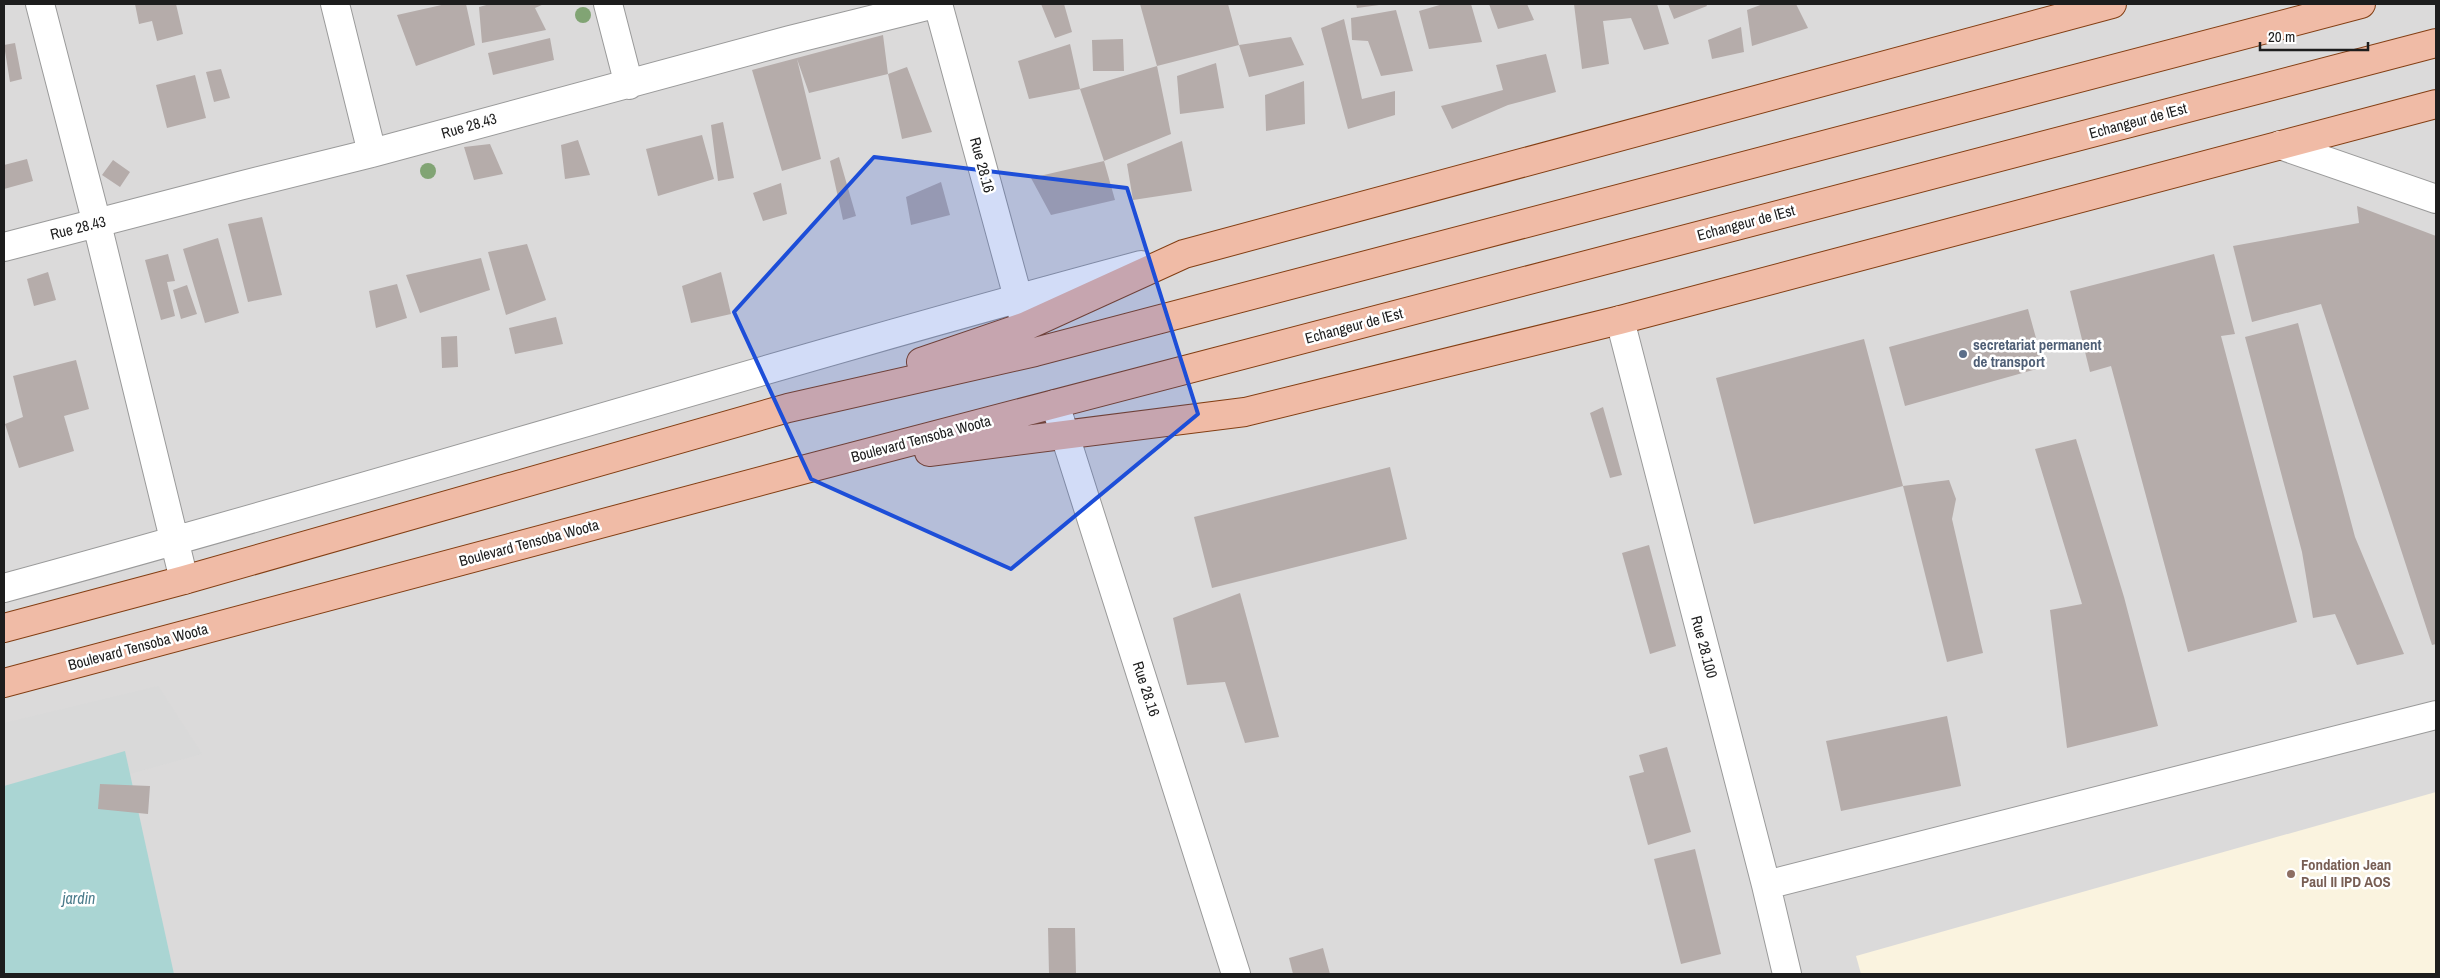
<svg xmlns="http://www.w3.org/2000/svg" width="2440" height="978" font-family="'Archivo Narrow',sans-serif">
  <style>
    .residential { fill: #dbdada }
    .education { fill: #faf3df }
    .parking { fill: #d9d9d9 }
    .water { fill: #aad5d3 }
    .building { fill: #b5acaa }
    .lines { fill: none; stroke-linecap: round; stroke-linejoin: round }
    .street-casing { stroke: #9a9a9a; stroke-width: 30 }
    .primary-casing { stroke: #833e13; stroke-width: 30 }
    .street { stroke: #fff; stroke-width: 28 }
    .primary { stroke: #f0bba6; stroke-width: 28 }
    .tree { fill: #81a474 }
    .marked { fill: #1d4ed8; fill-opacity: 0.2; stroke: #1d4ed8; stroke-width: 4; stroke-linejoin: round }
    .service-dot { fill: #5c6f8a; stroke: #fff; stroke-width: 2 }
    .education-dot { fill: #8d6e63; stroke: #fff; stroke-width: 2 }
    .labels { text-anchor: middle; stroke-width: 5; stroke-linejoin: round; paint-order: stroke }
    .street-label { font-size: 15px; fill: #1d1d1d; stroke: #fff }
    .service-label { font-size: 15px; font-weight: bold; fill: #4e5e75; stroke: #fff; text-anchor: start }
    .education-label { font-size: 15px; font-weight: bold; fill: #785e54; stroke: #fff; text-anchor: start }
    .water-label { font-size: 16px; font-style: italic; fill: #4c7c8b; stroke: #fff }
  </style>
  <rect width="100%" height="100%" fill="#ede7e4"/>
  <path class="residential" d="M4 4H2436V974H4Z"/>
  <path class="education" d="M2436 792V974H1861L1856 956Z"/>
  <path class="parking" d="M158 686 202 754 4 809V723Z"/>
  <path class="water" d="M125 751 174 974H4V786Z"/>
  <path class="building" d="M135 4H176L183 34 157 41 152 21 139 24Z
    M446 4H466L475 45 416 66 397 15Z
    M490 4H544L535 8 546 30 482 43 479 7Z
    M1041 4H1064L1072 32 1055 38Z
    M1140 4H1228L1239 45 1291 37 1304 65 1249 77 1239 45 1157 66Z
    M1356 4H1379V5L1357 8Z
    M1443 4H1471L1482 42 1429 49 1419 11Z
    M1489 4H1527L1534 20 1498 29Z
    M1574 4H1657L1669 44 1644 50 1631 18 1603 21 1609 64 1582 69Z
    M1668 4H1706L1707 6 1674 19Z
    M1763 4H1796L1808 28 1752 46 1747 10Z
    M1396 10 1413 71 1381 76 1368 41 1352 40 1351 18Z
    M1344 19 1362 99 1395 91V115L1348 129 1321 28Z
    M1741 27 1744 52 1712 59 1708 40Z
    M883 35 888 74 809 93 797 59 821 159 782 171 752 70Z
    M550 38 554 60 493 75 488 53Z
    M1123 39 1124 71H1093L1092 40Z
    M15 43 22 79 10 82 4 45Z
    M1070 44 1080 89 1029 99 1018 61Z
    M1546 54 1556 92 1508 105 1452 129 1441 106 1503 90 1496 65Z
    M1216 63 1224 108 1180 114 1177 76Z
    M1157 66 1171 134 1104 161 1080 89Z
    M907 67 932 132 902 139 888 74Z
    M221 69 230 98 214 102 206 72Z
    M195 75 206 118 167 128 156 85Z
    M1304 81 1305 124 1266 131 1265 95Z
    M723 122 734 178 718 181 711 125Z
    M702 135 714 179 658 196 646 149Z
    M578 140 590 175 565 179 561 145Z
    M1182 141 1192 191 1133 200 1127 164Z
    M490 144 503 174 474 180 464 147Z
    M839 157 856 216 843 220 830 161Z
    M27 159 33 181 4 189V165Z
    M113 160 130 172 120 187 102 175Z
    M1104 161 1115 200 1051 215 1031 178Z
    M941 182 950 215 911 225 906 197Z
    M781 183 787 214 763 221 753 193Z
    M2357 206 2436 236V644L2432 645 2321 304 2252 322 2233 246 2359 223Z
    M262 217 282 295 248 302 228 224Z
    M218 238 239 313 205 323 183 249Z
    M527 244 546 300 506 315 488 252Z
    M168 254 175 281 167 282 175 316 161 320 145 260Z
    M2214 254 2235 334 2221 336 2297 622 2188 652 2111 366 2090 372 2070 291Z
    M481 258 490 290 420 313 406 275Z
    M48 272 56 300 34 306 27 279Z
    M721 272 731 314 691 323 682 286Z
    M397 284 407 318 376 328 369 291Z
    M187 285 197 314 181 319 173 290Z
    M2028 309 2044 367 1905 406 1889 347Z
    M556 317 563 344 515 354 509 328Z
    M2298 323 2355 537 2404 654 2357 665 2335 614 2313 618 2302 552 2245 337Z
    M457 336 458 367 442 368 441 337Z
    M1864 339 1903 486 1754 524 1716 378Z
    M76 360 89 409 64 416 74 451 19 468 5 424 23 417 13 376Z
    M1603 407 1622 475 1610 478 1590 413Z
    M2076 439 2124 597 2158 726 2067 748 2050 610 2082 604 2035 449Z
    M1390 467 1407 539 1212 588 1194 517Z
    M1949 480 1956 499 1952 519 1983 653 1947 662 1903 486Z
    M1649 545 1676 646 1650 654 1622 553Z
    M1240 593 1279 737 1245 743 1225 682 1187 685 1173 618Z
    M1947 716 1961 786 1841 811 1826 741Z
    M1667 747 1691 832 1648 845 1629 776 1644 772 1639 755Z
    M100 784 150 786 148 814 98 809Z
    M1695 849 1721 954 1681 964 1654 859Z
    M1048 928H1075L1076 974H1049Z
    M1323 948 1330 974H1293L1289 958Z"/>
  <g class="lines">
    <g class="street-casing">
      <path id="street" d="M40 4 97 224 184 580
        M335 4 372 153
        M608 4 629 85
        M938 4 1023 316
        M2280 145 2436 199
        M4 247 239 186 372 153 790 40 935 4
        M1620 320 1766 885 1787 974
        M1055 404 1236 974
        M4 588C384 485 761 367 1141 265
        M1766 885 2436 715"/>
    </g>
    <g class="primary-casing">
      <path id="primary" d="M921 362 1026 326 1184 254 2112 4
        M929 452 1245 412 1620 320 2436 104
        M4 628 184 580 788 408 1035 352 2361 4
        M4 683 806 469 2436 43"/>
    </g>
    <use href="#street" class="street"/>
    <use href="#primary" class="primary"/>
  </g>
  <g class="tree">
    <circle cx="583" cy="15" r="8"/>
    <circle cx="428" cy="171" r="8"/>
  </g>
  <path class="marked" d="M874 157 1127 188 1198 414 1011 569 811 479 734 312Z"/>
  <circle class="service-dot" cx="1963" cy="354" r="5"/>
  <circle class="education-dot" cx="2291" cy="874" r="5"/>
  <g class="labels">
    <g class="street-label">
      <text transform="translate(2138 121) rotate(-15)" y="5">Echangeur de l´Est</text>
      <text transform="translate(469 126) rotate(-16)" y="5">Rue 28.43</text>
      <text transform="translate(982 165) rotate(75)" y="5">Rue 28.16</text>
      <text transform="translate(1746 223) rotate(-15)" y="5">Echangeur de l´Est</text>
      <text transform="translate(78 228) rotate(-14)" y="5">Rue 28.43</text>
      <text transform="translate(1354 326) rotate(-15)" y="5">Echangeur de l´Est</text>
      <text transform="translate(921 439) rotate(-15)" y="5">Boulevard Tensoba Woota</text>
      <text transform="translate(529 543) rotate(-15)" y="5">Boulevard Tensoba Woota</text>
      <text transform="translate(138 647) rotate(-15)" y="5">Boulevard Tensoba Woota</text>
      <text transform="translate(1704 647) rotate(75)" y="5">Rue 28.100</text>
      <text transform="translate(1146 689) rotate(72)" y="5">Rue 28.16</text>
    </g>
    <g class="service-label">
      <text x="1973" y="350">secretariat permanent<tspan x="1973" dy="17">de transport</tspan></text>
    </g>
    <g class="education-label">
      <text x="2301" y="870">Fondation Jean<tspan x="2301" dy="17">Paul II IPD AOS</tspan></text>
    </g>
    <g class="water-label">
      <text x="79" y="904">jardin</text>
    </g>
  </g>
  <rect width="2440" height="978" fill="none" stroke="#1d1d1d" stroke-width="10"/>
  <path d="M2260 42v8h108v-8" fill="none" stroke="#1d1d1d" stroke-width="2.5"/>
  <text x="2268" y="42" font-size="15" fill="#1d1d1d" stroke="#ffffff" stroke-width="4" paint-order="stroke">20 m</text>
</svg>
